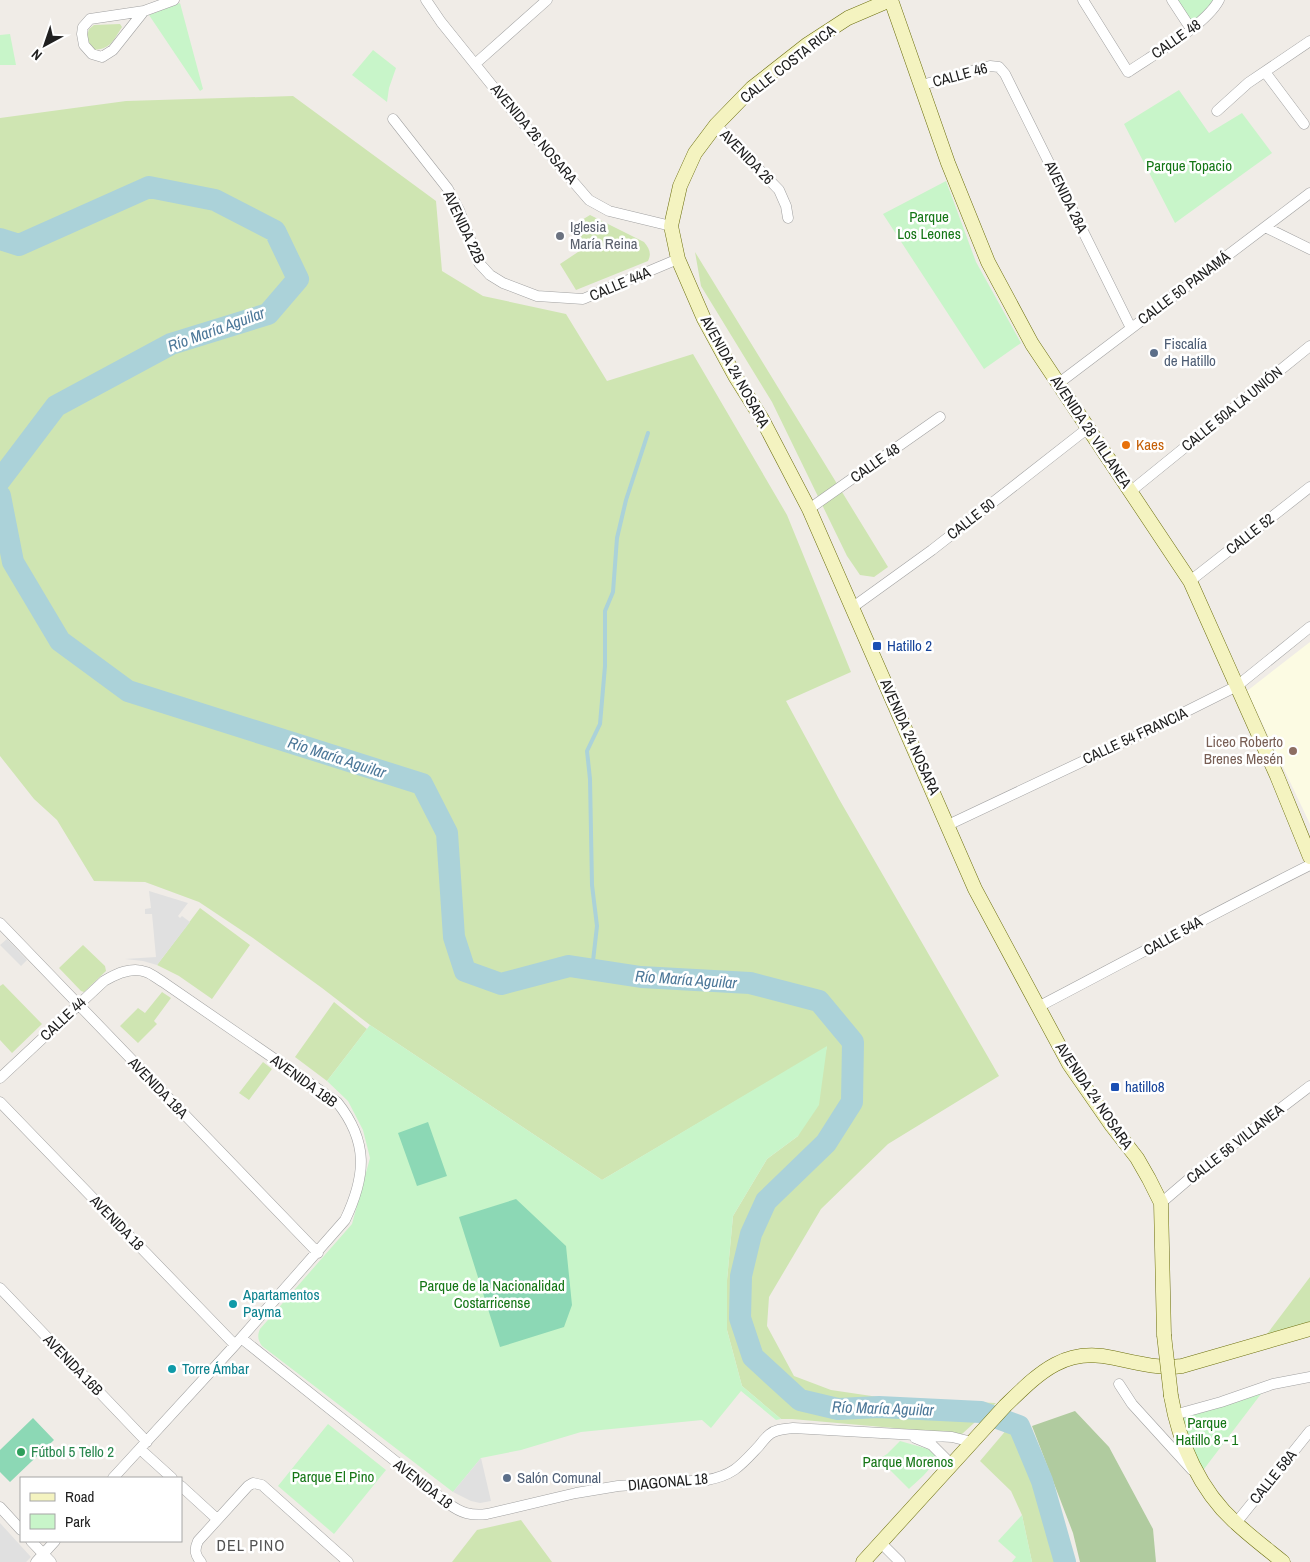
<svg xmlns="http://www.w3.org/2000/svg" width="1310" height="1562" font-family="'Archivo Narrow',sans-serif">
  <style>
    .education { fill: #fcfbe3 }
    .grass { fill: #cfe5b2 }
    .forest { fill: #b0cb9f }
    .park { fill: #c8f5c9 }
    .pitch { fill: #8cd8b5 }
    .parking { fill: #e0e0e0 }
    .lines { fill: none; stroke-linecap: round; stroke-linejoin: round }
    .stream { stroke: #abd2d9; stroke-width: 4 }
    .river { stroke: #abd2d9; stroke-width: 22 }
    .street-casing { stroke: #a1a1a1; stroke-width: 11 }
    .secondary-casing { stroke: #6c6f0e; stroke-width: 15 }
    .street { stroke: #fff; stroke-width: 10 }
    .secondary { stroke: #f4f3c0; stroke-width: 14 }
    .secondary-bridge-casing { stroke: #6c6f0e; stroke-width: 15; stroke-linecap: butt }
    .secondary-bridge { stroke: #f4f3c0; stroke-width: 14 }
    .worship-dot { fill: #6b7280; stroke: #fff; stroke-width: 2 }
    .service-dot { fill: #5c6f8a; stroke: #fff; stroke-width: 2 }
    .food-dot { fill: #e8710a; stroke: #fff; stroke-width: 2 }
    .transit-dot { fill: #1a4fb4; stroke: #fff; stroke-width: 2 }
    .education-dot { fill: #8d6e63; stroke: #fff; stroke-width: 2 }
    .culture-dot { fill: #0f9aa8; stroke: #fff; stroke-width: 2 }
    .leisure-dot { fill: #2e9e5b; stroke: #fff; stroke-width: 2 }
    .labels { text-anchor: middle; stroke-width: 5; stroke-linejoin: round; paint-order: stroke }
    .street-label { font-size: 15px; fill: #202020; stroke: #fff }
    .park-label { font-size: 15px; fill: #157616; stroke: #fff }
    .worship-label { font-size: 15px; fill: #5b616d; stroke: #fff; text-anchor: start }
    .service-label { font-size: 15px; fill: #4e5e75; stroke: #fff; text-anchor: start }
    .food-label { font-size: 15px; fill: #c56008; stroke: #fff; text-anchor: start }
    .transit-label { font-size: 15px; fill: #164399; stroke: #fff; text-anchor: start }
    .education-label { font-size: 15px; fill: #785e54; stroke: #fff; text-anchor: end }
    .culture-label { font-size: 15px; fill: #0d838f; stroke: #fff; text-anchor: start }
    .leisure-label { font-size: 15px; fill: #27864d; stroke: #fff; text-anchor: start }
    .water-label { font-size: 16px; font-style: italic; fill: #4d7899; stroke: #fff }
    .neighbourhood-label { font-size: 16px; letter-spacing: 1px; fill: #535353; stroke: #fff }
  </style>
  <rect width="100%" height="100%" fill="#f0ece7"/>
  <path class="education" d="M1310 642V824L1247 691Z"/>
  <path class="grass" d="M120 24 122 27C113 41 111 49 93 50L88 43 87 36 89 29 94 25Z
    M293 96 436 201 442 271 483 296 566 314 607 381 693 354 787 515 851 672 786 701 839 799 999 1076 888 1144 821 1209 769 1297 767 1326 794 1376 831 1390 885 1398 996 1403 962 1434 792 1419H781L742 1386 727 1330V1280L733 1216 767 1159 798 1136 827 1047 602 1180 370 1025 322 988 253 938 199 902 145 882 94 881 57 820 34 799 0 756V118L126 101Z
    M590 215 644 242C649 248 652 253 648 261L576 290 560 264 587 246 572 226Z
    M695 252 888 567 874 577 860 575 847 556 772 402 701 286Z
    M200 908 250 945 212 999 179 976 157 965Z
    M83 945 105 966 106 971 84 992 81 991 59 968Z
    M3 984 42 1024 12 1053 0 1040V986Z
    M162 992 171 998 154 1021 157 1024 138 1043 120 1026 138 1008 145 1013Z
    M334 1002 367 1029 327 1081 295 1057Z
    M263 1062 272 1069 249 1100 239 1093Z
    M1310 1277V1325L1264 1338Z
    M1008 1428 1018 1437 1039 1482 1056 1562H1032L1022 1515 1011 1491 980 1461Z
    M521 1520 552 1562H452L477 1530Z"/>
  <path class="forest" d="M1075 1411 1109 1447 1153 1529 1156 1562H1080L1073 1533 1032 1426Z"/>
  <path class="park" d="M1176 0H1214L1211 7 1192 23Z
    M180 3 203 89 200 91 149 15Z
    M10 34 16 65H0V35Z
    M373 50 396 68 389 88 387 102 352 75Z
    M1179 90 1209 133 1242 113 1272 153 1175 223 1124 124Z
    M946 181 976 262 1021 343 984 369 883 214Z
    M370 1025 602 1180 827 1046 819 1105 798 1136 767 1159 733 1216 727 1280V1330L742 1386 781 1419 776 1420 741 1391 711 1428 702 1420 581 1432 521 1450 481 1458 453 1492 262 1346C258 1340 257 1336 260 1329L352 1224 370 1158 363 1130 348 1101 327 1081Z
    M1264 1390 1201 1473 1180 1419Z
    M328 1424 386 1470 334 1534 278 1486Z
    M900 1441 928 1449 935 1455C935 1468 918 1480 909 1489L879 1459 887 1454Z
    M1022 1515 1032 1562H1012L1016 1557 998 1541Z"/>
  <path class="pitch" d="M428 1122 447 1176 417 1186 398 1133Z
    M516 1199 566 1246 572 1305 564 1327 500 1347 459 1217Z
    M33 1418 54 1440 10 1482 0 1472V1450Z"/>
  <path class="parking" d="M149 891 188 903 178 916 180 918 182 916 190 922 157 965 143 961 125 959 156 957 152 914H145V909L151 908Z
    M7 939 27 960 21 966 0 945Z
    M481 1458 491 1501 480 1503 471 1501 453 1492Z
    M0 1523 31 1557 26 1562H0Z"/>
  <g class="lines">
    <path class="stream" d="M592 970 597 926 592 885 590 779 587 751 600 724 605 666V611L613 592 617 538 626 500 648 433"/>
    <path class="river" d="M0 239 19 245 149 187 215 200 275 231 298 279 268 314 171 344 56 406 0 480
      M0 496 13 562 60 641 128 691 422 784 447 833 454 937 465 971 501 984 569 966 641 977 750 983 819 1001 853 1042 852 1102 826 1143 766 1201 751 1234 741 1276 740 1318 753 1357 800 1400 838 1409 879 1407 981 1412 1019 1426 1042 1481 1065 1562"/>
    <g class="street-casing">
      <path id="street" d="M426 0 441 22 515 114 589 200 609 211 671 226
        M1083 0 1128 72C1153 55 1206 25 1219 0
        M1172 0 1191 29
        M144 11 113 50 102 57 92 54 84 45 82 34 83 27 90 19 144 11 174 0
        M475 64 547 0
        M1265 72 1304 124
        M922 85 990 66 999 67 1005 74 1131 328
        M1217 111 1248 83 1310 41
        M393 119 448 189 459 210 479 263 490 275 503 283 537 296 583 299 678 259
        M716 125 779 190 786 206 788 218
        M1265 227 1310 249
        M1059 383 1310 193
        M1131 491 1310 346
        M809 509 940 417
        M1190 581 1310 487
        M853 607 932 550 1088 428
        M948 825 1147 731 1237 686 1310 627
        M0 923 318 1253
        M1038 1007C1128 960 1218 911 1310 865
        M0 1078 104 981C116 974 132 966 146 972 152 974 158 979 163 982L337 1102C369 1142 366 1176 345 1220L235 1345 113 1478
        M0 1102 235 1345
        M1161 1203 1196 1173 1310 1086
        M0 1288 147 1442
        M241 1338 449 1504C461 1513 471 1516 487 1514L576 1493 618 1486 707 1480C734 1475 741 1465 759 1446 762 1442 766 1437 770 1434 776 1429 785 1429 793 1428L952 1437 972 1442
        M1119 1384 1132 1404 1192 1470
        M1174 1415 1221 1402 1273 1384 1310 1377
        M915 1438 932 1445 952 1465
        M140 1449 172 1478
        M181 1486 217 1519
        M0 1507 21 1530
        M1236 1523 1310 1431
        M31 1541 51 1562
        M881 1543 900 1562
        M36 1562 55 1541
        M201 1562C195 1555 194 1550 198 1541L248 1486 253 1483 262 1485 348 1562"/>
    </g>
    <g class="secondary-casing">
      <path id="secondary" d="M890 0 848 18 808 44 752 88 716 125 695 153 680 186 671 226 678 259 704 319 735 376 762 419 809 509 975 889 1069 1064 1112 1126 1137 1158 1149 1179 1161 1203 1164 1335
        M891 0 948 163 988 262 1032 344 1190 581 1277 776 1310 857
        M1171 1396C1179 1443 1200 1491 1236 1523 1251 1537 1267 1549 1283 1562
        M863 1562 1005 1406C1038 1374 1064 1346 1114 1358 1137 1363 1159 1369 1182 1366L1310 1329"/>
    </g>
    <use href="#street" class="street"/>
    <use href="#secondary" class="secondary"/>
    <g class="secondary-bridge-casing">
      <path id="secondary-bridge" d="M1164 1335 1171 1396"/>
    </g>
    <use href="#secondary-bridge" class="secondary-bridge"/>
  </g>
  <circle class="worship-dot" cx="560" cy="236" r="5"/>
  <g class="service-dot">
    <circle cx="1154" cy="353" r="5"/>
    <circle cx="507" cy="1478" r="5"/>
  </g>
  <circle class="food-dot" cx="1126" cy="445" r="5"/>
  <g class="transit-dot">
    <rect x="872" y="641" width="10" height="10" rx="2.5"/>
    <rect x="1110" y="1082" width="10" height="10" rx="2.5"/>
  </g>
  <circle class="education-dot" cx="1293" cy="751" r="5"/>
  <g class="culture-dot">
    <circle cx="233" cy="1304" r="5"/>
    <circle cx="172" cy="1369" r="5"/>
  </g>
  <circle class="leisure-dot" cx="21" cy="1452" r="5"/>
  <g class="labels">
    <g class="street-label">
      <text transform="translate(1176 39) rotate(-35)" y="5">CALLE 48</text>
      <text transform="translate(788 64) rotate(-38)" y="5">CALLE COSTA RICA</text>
      <text transform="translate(960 75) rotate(-15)" y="5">CALLE 46</text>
      <text transform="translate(534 134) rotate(50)" y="5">AVENIDA 26 NOSARA</text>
      <text transform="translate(747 157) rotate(46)" y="5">AVENIDA 26</text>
      <text transform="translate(1066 197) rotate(64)" y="5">AVENIDA 28A</text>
      <text transform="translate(464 227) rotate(65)" y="5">AVENIDA 22B</text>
      <text transform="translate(620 284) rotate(-23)" y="5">CALLE 44A</text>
      <text transform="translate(1184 288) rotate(-37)" y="5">CALLE 50 PANAMÁ</text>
      <text transform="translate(735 372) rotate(61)" y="5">AVENIDA 24 NOSARA</text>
      <text transform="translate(1232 409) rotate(-39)" y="5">CALLE 50A LA UNIÓN</text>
      <text transform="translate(1091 432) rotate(56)" y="5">AVENIDA 28 VILLANEA</text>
      <text transform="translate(875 463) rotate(-35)" y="5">CALLE 48</text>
      <text transform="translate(971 519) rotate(-38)" y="5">CALLE 50</text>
      <text transform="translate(1250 534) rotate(-38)" y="5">CALLE 52</text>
      <text transform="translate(1135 736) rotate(-25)" y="5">CALLE 54 FRANCIA</text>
      <text transform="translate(910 737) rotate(66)" y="5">AVENIDA 24 NOSARA</text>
      <text transform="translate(1173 936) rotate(-29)" y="5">CALLE 54A</text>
      <text transform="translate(63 1019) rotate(-43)" y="5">CALLE 44</text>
      <text transform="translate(304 1081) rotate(36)" y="5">AVENIDA 18B</text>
      <text transform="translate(158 1088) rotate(46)" y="5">AVENIDA 18A</text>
      <text transform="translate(1094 1096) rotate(56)" y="5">AVENIDA 24 NOSARA</text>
      <text transform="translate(1235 1144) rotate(-38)" y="5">CALLE 56 VILLANEA</text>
      <text transform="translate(117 1223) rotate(46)" y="5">AVENIDA 18</text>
      <text transform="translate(73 1365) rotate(46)" y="5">AVENIDA 16B</text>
      <text transform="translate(1273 1477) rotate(-51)" y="5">CALLE 58A</text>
      <text transform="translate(668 1482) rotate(-5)" y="5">DIAGONAL 18</text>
      <text transform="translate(423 1484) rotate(38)" y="5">AVENIDA 18</text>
    </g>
    <g class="park-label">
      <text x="1189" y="171">Parque Topacio</text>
      <text x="929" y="222">Parque<tspan x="929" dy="17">Los Leones</tspan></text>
      <text x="492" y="1291">Parque de la Nacionalidad<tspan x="492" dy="17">Costarricense</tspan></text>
      <text x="1207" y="1428">Parque<tspan x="1207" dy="17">Hatillo 8 - 1</tspan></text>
      <text x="908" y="1467">Parque Morenos</text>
      <text x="333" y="1482">Parque El Pino</text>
    </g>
    <g class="worship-label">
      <text x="570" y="232">Iglesia<tspan x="570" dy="17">María Reina</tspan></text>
    </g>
    <g class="service-label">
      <text x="1164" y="349">Fiscalía<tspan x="1164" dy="17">de Hatillo</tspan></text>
      <text x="517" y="1483">Salón Comunal</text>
    </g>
    <g class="food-label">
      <text x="1136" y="450">Kaes</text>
    </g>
    <g class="transit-label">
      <text x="887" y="651">Hatillo 2</text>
      <text x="1125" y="1092">hatillo8</text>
    </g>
    <g class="education-label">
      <text x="1283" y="747">Liceo Roberto<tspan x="1283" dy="17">Brenes Mesén</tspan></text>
    </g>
    <g class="culture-label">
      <text x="243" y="1300">Apartamentos<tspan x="243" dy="17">Payma</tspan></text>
      <text x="182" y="1374">Torre Ámbar</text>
    </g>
    <g class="leisure-label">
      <text x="31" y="1457">Fútbol 5 Tello 2</text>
    </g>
    <g class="water-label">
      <text transform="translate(216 329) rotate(-20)" y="6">Río María Aguilar</text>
      <text transform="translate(337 757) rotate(18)" y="6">Río María Aguilar</text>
      <text transform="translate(686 979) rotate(4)" y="6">Río María Aguilar</text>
      <text transform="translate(883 1408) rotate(2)" y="6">Río María Aguilar</text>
    </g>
    <g class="neighbourhood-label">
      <text x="251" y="1551">DEL PINO</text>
    </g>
  </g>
  <rect x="20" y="1477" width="162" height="65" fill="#ffffff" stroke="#a6a6a6"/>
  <rect x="30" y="1493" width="25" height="8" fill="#f4f3c0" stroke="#a6a6a6"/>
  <text x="65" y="1502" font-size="15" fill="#202020">Road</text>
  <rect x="30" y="1514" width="25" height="15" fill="#c8f5c9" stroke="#a6a6a6"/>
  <text x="65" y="1527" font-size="15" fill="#202020">Park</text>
  <g transform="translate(45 45) rotate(220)" stroke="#ffffff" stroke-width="4" paint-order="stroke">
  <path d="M0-4L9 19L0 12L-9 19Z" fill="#202020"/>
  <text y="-8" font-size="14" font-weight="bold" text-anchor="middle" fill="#202020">N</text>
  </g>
</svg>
